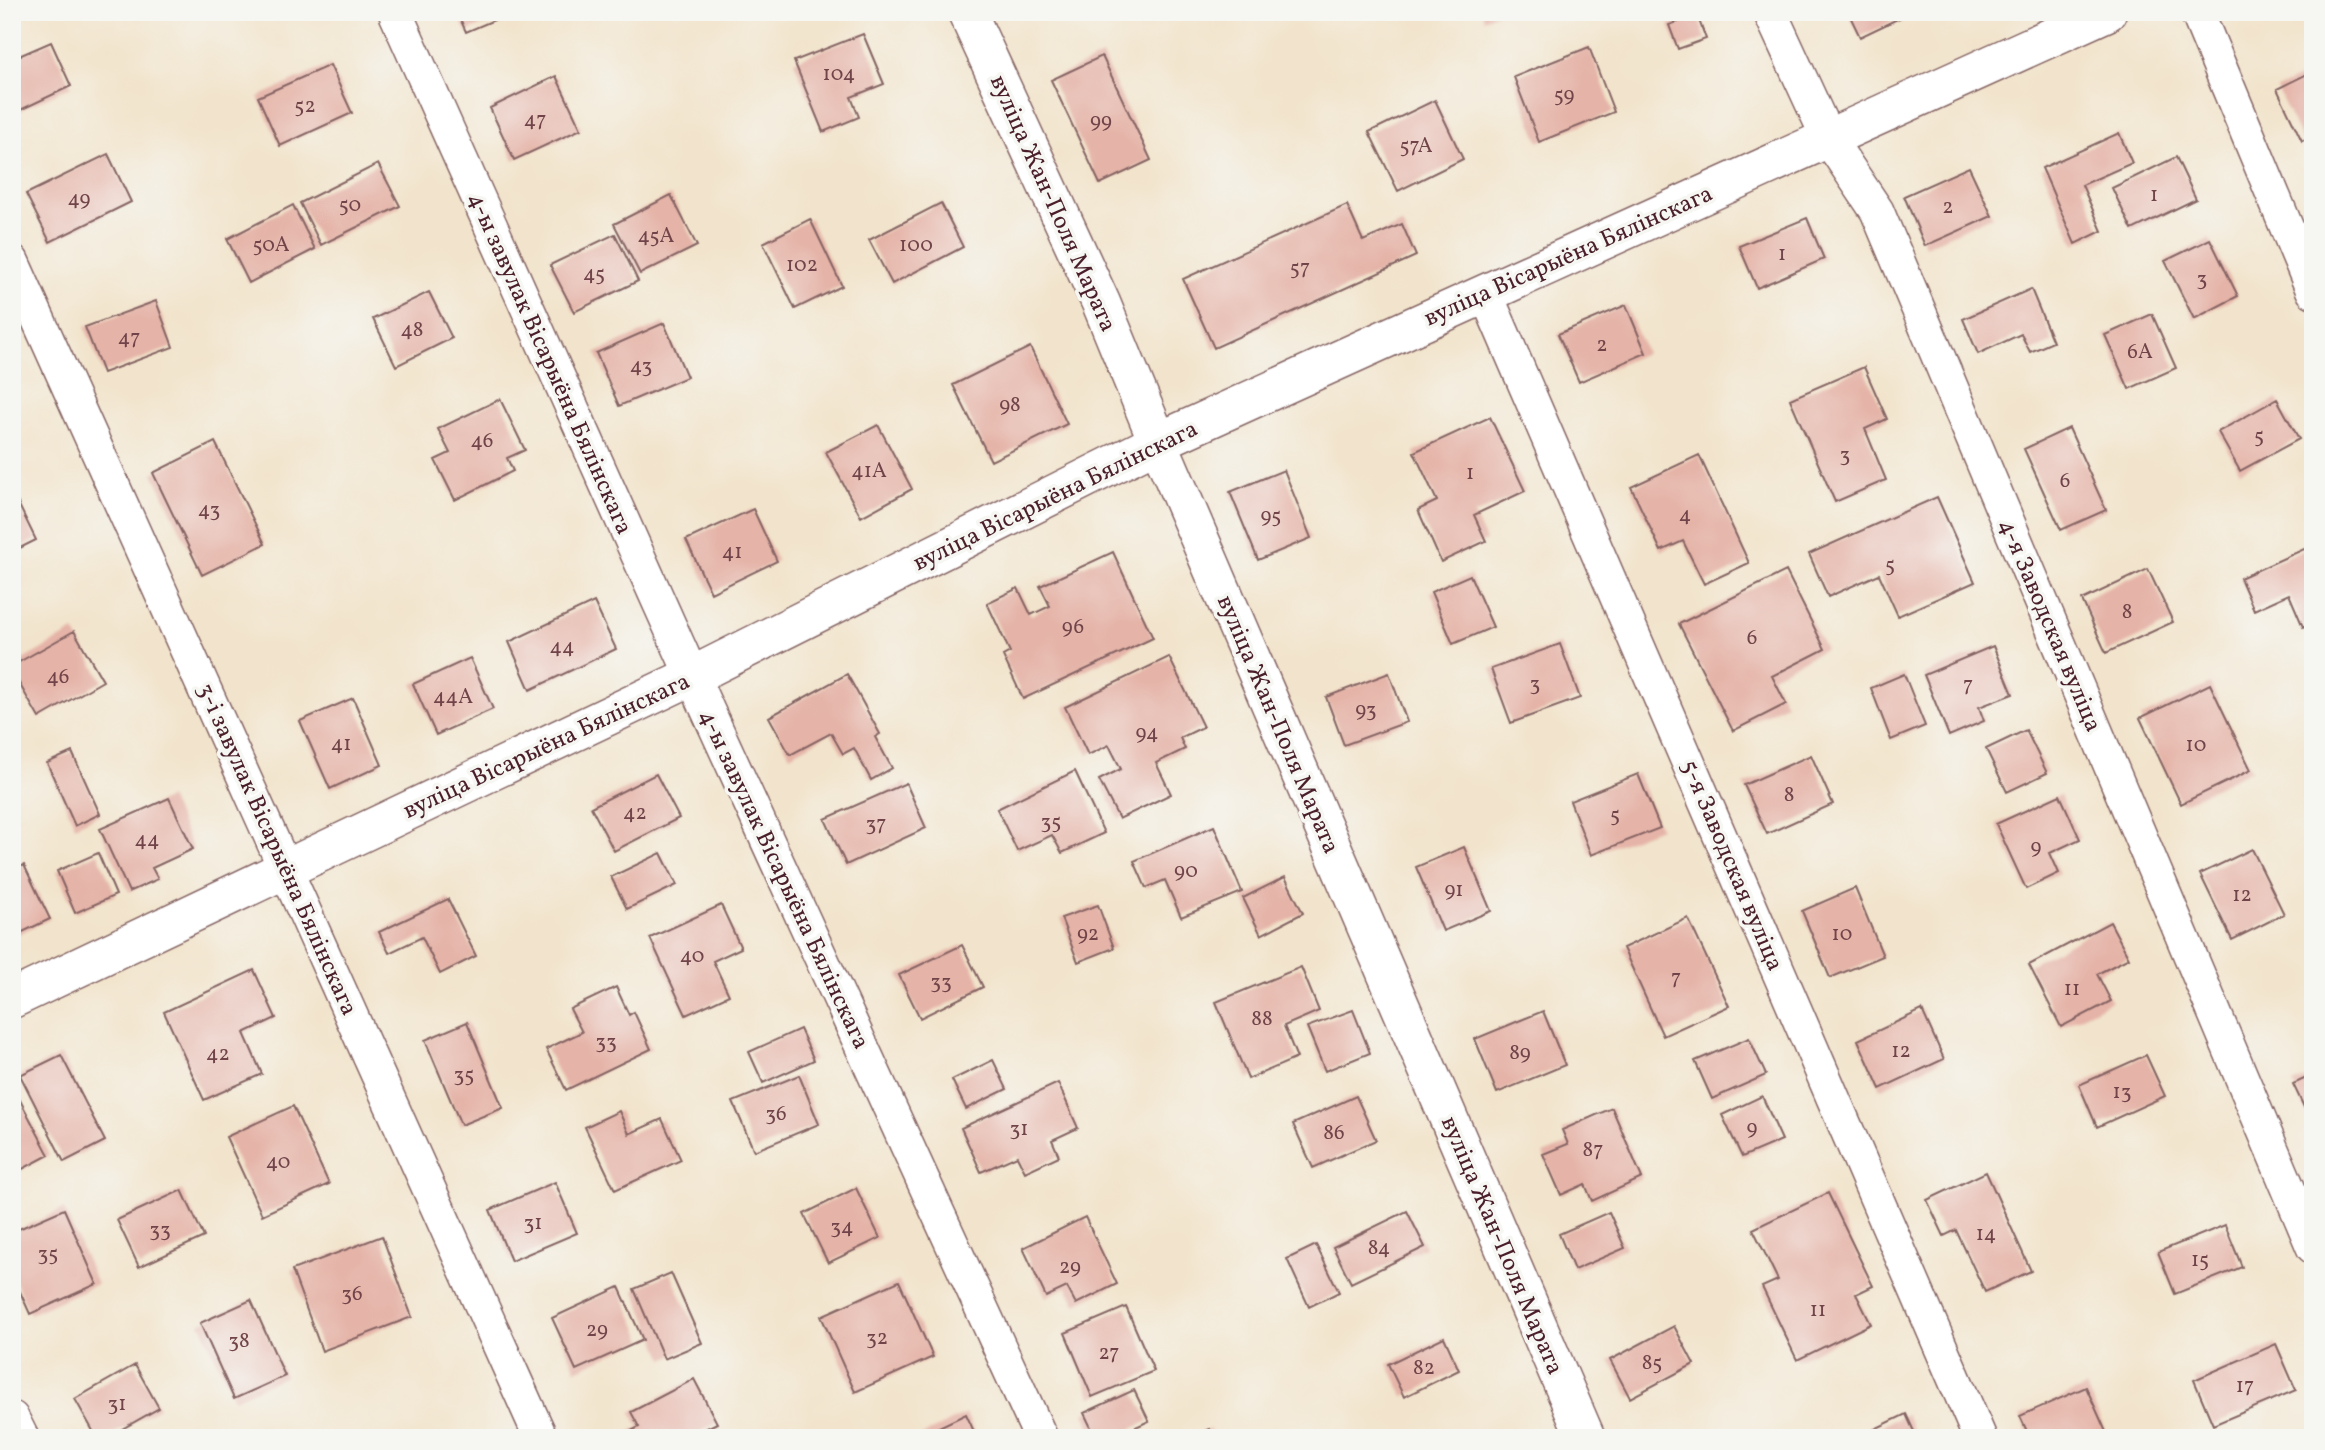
<svg xmlns="http://www.w3.org/2000/svg" width="2325" height="1450" font-family="Vollkorn,serif">
  <style>
    .building { fill: #e5b3a7 }
    .lines { fill: none; stroke-linecap: round; stroke-linejoin: round }
    .minor-casing { stroke: #856463; stroke-width: 36 }
    .tertiary-casing { stroke: #856463; stroke-width: 41 }
    .minor { stroke: #fff; stroke-width: 33 }
    .tertiary { stroke: #fff; stroke-width: 38 }
    .labels { text-anchor: middle; stroke-width: 7; stroke-linejoin: round; paint-order: stroke }
    .number-label { font-size: 21px; fill: #71444a }
    .street-label { font-size: 24px; fill: #4a1f2b; stroke: #f6f6f2 }
  </style>
  <rect width="100%" height="100%" fill="#f6f6f2"/>
  <filter id="ink" filterUnits="userSpaceOnUse"><feTurbulence type="fractalNoise" baseFrequency=".0143" numOctaves="2"/><feDisplacementMap in="SourceGraphic" scale="14" xChannelSelector="R" yChannelSelector="G"/><feConvolveMatrix kernelMatrix="1 2 1 2 8 2 1 2 1" color-interpolation-filters="sRGB"/></filter>
  <filter id="wash" filterUnits="userSpaceOnUse"><feTurbulence type="fractalNoise" baseFrequency=".00686" numOctaves="4" result="noise"/><feDisplacementMap in="SourceGraphic" scale="28" xChannelSelector="R" yChannelSelector="G"/><feGaussianBlur stdDeviation="1.57" result="paint"/><feColorMatrix in="noise" values="0 0 0 0 0 0 0 0 0 0 0 0 0 0 0 0 0 1.4 0 .05"/><feComposite in="paint" operator="in"/></filter>
  <g filter="url(#wash)">
    <rect width="100%" height="100%" fill="#f2e4cc"/>
    <g id="blocks">
      <path class="building" d="M457 12H513L466 32Z
        M1482 12H1499L1484 19Z
        M1848 12H1912L1860 37Z
        M1697 15 1706 39 1678 49 1669 25Z
        M863 34 884 84 851 97 859 117 823 132 794 61Z
        M51 42 71 86 12 114V59Z
        M1589 47 1614 112 1539 142 1514 77Z
        M1102 56 1151 160 1100 184 1051 80Z
        M330 65 352 113 280 146 258 97Z
        M2313 71V136L2302 141 2277 89Z
        M556 76 581 129 514 160 490 108Z
        M1435 100 1463 159 1398 191 1369 132Z
        M2119 133 2132 163 2082 185 2102 231 2075 244 2042 168Z
        M108 154 131 202 50 242 26 194Z
        M2176 157 2196 199 2132 230 2112 188Z
        M378 164 400 206 321 245 300 203Z
        M1969 167 1992 216 1925 246 1904 196Z
        M671 195 697 246 640 274 614 224Z
        M941 203 963 247 892 284 869 240Z
        M293 205 315 249 249 283 227 239Z
        M1347 205 1363 241 1402 224 1416 256 1214 348 1183 279Z
        M1807 218 1824 259 1757 288 1739 246Z
        M810 219 842 286 795 309 763 243Z
        M615 234 638 281 574 312 550 265Z
        M2210 239 2238 296 2194 319 2165 261Z
        M2031 289 2053 342 2030 352 2021 334 1978 354 1963 319Z
        M429 292 452 338 396 366 373 319Z
        M156 301 173 347 103 373 85 327Z
        M1626 305 1646 353 1579 382 1558 334Z
        M2152 314 2176 368 2129 389 2105 335Z
        M664 323 687 377 619 406 596 353Z
        M1030 347 1067 424 991 461 953 385Z
        M1864 367 1887 419 1865 429 1886 480 1835 502 1790 399Z
        M500 399 525 450 507 458 513 471 455 500 435 460 450 453 438 429Z
        M2277 399 2299 439 2240 471 2218 432Z
        M1490 417 1525 491 1474 515 1486 541 1441 562 1418 510 1437 501 1414 452Z
        M878 425 912 489 861 517 826 452Z
        M2069 428 2106 510 2061 530 2024 449Z
        M215 442 265 544 202 575 153 473Z
        M1699 455 1749 563 1704 584 1683 541 1661 551 1631 487Z
        M1284 470 1311 538 1258 560 1230 492Z
        M12 491 36 540 12 552Z
        M1937 497 1975 582 1898 616 1879 574 1828 597 1809 554Z
        M753 509 777 561 711 593 686 540Z
        M2313 545V622L2303 627 2289 594 2254 610 2240 578Z
        M1113 552 1153 638 1023 699 1003 656 1010 652 987 603 1018 588 1031 615 1050 606 1040 586Z
        M2148 569 2173 622 2106 653 2082 600Z
        M1786 571 1825 649 1772 676 1786 704 1733 731 1679 624Z
        M1470 575 1493 627 1453 644 1431 592Z
        M594 602 616 649 530 690 509 642Z
        M74 631 103 681 39 718 12 671V666Z
        M1560 644 1580 698 1511 723 1491 669Z
        M1993 646 2013 694 1979 707 1984 721 1949 736 1924 675Z
        M1169 657 1203 727 1180 738 1185 749 1156 763 1171 794 1119 819 1099 780 1121 769 1109 745 1088 755 1065 707Z
        M470 658 493 709 436 735 413 684Z
        M1389 673 1407 722 1344 745 1326 697Z
        M847 674 880 734 875 737 892 768 871 780 854 748 843 754 831 733 790 755 769 717Z
        M1904 674 1925 726 1891 740 1871 688Z
        M2210 684 2251 770 2181 804 2140 718Z
        M353 698 382 765 330 789 300 721Z
        M2026 730 2047 773 2007 792 1986 749Z
        M72 752 100 814 75 826 47 763Z
        M1811 755 1833 804 1767 834 1744 785Z
        M1075 771 1104 833 1062 853 1052 835 1017 851 997 809Z
        M656 774 679 818 614 851 591 807Z
        M1638 774 1660 828 1591 855 1570 801Z
        M906 783 926 828 846 865 825 819Z
        M2060 795 2080 839 2050 853 2059 873 2026 889 1996 824Z
        M169 798 193 849 152 868 158 879 129 892 100 829Z
        M1214 826 1242 892 1181 917 1165 880 1146 888 1134 861Z
        M1464 847 1491 911 1443 931 1416 867Z
        M2252 849 2284 914 2232 940 2200 874Z
        M98 853 116 895 75 913 57 871Z
        M661 853 677 885 627 909 611 877Z
        M24 865 50 919 12 937V871Z
        M1285 877 1303 913 1261 935 1243 898Z
        M1855 888 1883 956 1830 978 1802 911Z
        M448 899 476 956 440 974 422 937 389 953 379 932Z
        M721 905 741 948 713 961 729 995 686 1015 650 938Z
        M1098 905 1114 948 1078 962 1061 918Z
        M1688 918 1729 1006 1663 1036 1623 948Z
        M2110 922 2129 958 2097 974 2111 1001 2061 1027 2029 965Z
        M962 945 983 987 920 1018 899 975Z
        M1301 967 1319 1011 1284 1026 1297 1058 1248 1079 1216 1002Z
        M254 970 276 1018 244 1033 262 1074 204 1100 164 1012Z
        M616 987 629 1015 634 1012 651 1049 566 1090 546 1049 582 1032 570 1009Z
        M1353 1010 1370 1053 1325 1071 1307 1027Z
        M1922 1010 1944 1059 1880 1089 1858 1040Z
        M1543 1011 1565 1065 1497 1093 1475 1039Z
        M467 1022 503 1108 461 1125 425 1040Z
        M800 1029 814 1060 763 1083 749 1052Z
        M1749 1038 1766 1075 1712 1099 1695 1061Z
        M61 1055 105 1141 64 1162 20 1075Z
        M2146 1055 2165 1096 2097 1127 2079 1085Z
        M993 1060 1007 1089 966 1109 952 1080Z
        M799 1075 819 1124 754 1151 733 1102Z
        M2313 1075V1126L2293 1084Z
        M1058 1083 1078 1128 1052 1140 1059 1156 1025 1172 1017 1156 981 1172 961 1128Z
        M12 1085 49 1155 15 1173 12 1167Z
        M1356 1096 1376 1140 1313 1168 1293 1124Z
        M1762 1096 1782 1140 1742 1157 1722 1115Z
        M293 1106 329 1184 262 1215 226 1137Z
        M1612 1108 1642 1178 1592 1201 1585 1184 1561 1195 1543 1154 1568 1144 1562 1130Z
        M619 1111 629 1134 662 1119 681 1160 615 1190 585 1127Z
        M1986 1172 2031 1271 1985 1292 1956 1230 1944 1236 1927 1200Z
        M555 1182 577 1233 511 1261 490 1210Z
        M856 1188 880 1238 828 1263 804 1214Z
        M182 1190 204 1237 139 1267 117 1220Z
        M1828 1193 1873 1286 1856 1294 1871 1324 1797 1360 1762 1287 1778 1280 1753 1229Z
        M64 1209 97 1284 30 1314 12 1274V1232Z
        M1407 1211 1425 1247 1351 1283 1333 1247Z
        M1609 1212 1625 1248 1574 1270 1559 1234Z
        M1085 1217 1117 1284 1076 1304 1067 1287 1046 1297 1023 1248Z
        M2225 1225 2242 1267 2175 1294 2158 1252Z
        M382 1236 412 1317 322 1351 292 1270Z
        M1316 1245 1339 1292 1309 1307 1287 1259Z
        M671 1273 702 1343 664 1359 634 1289Z
        M899 1281 933 1357 855 1392 821 1316Z
        M619 1287 643 1340 576 1370 552 1318Z
        M251 1300 285 1376 234 1399 200 1323Z
        M1126 1307 1154 1371 1092 1397 1065 1333Z
        M1674 1326 1694 1364 1630 1398 1610 1360Z
        M1444 1337 1459 1370 1404 1397 1388 1364Z
        M2276 1344 2296 1390 2213 1425 2194 1380Z
        M135 1365 159 1408 106 1438H97L75 1399Z
        M694 1379 717 1423 701 1431 705 1438H618L639 1427 631 1412Z
        M2086 1387 2107 1434 2098 1438H2030L2020 1416Z
        M1134 1390 1149 1421 1112 1438H1096L1084 1413Z
        M966 1414 977 1438H916Z
        M1906 1414 1917 1438H1856Z
        M1210 1429 1214 1438H1189Z"/>
    </g>
  </g>
  <g filter="url(#ink)">
    <use href="#blocks" fill-opacity="0" stroke="#856463" stroke-width="2"/>
    <g class="lines">
      <g class="minor-casing">
        <path id="minor" d="M395 12 692 676 1041 1438
          M1770 12 1828 138 1877 211 2313 1247
          M2197 12 2313 291
          M12 261 541 1438
          M1485 292 1980 1438
          M12 1418 22 1438"/>
      </g>
      <g class="tertiary-casing">
        <path id="tertiary" d="M967 12 1101 303 1158 442 1586 1438
          M12 999 692 676 1158 442 2107 12"/>
      </g>
      <use href="#minor" class="minor"/>
      <use href="#tertiary" class="tertiary"/>
    </g>
  </g>
  <g class="labels">
    <g class="number-label">
      <text x="839" y="80">104</text>
      <text x="1564" y="101">59</text>
      <text x="305" y="112">52</text>
      <text x="535" y="126">47</text>
      <text x="1101" y="127">99</text>
      <text x="1416" y="152">57А</text>
      <text x="2154" y="201">1</text>
      <text x="79" y="205">49</text>
      <text x="350" y="211">50</text>
      <text x="1948" y="213">2</text>
      <text x="656" y="242">45А</text>
      <text x="271" y="251">50А</text>
      <text x="916" y="251">100</text>
      <text x="1782" y="260">1</text>
      <text x="802" y="271">102</text>
      <text x="1300" y="274">57</text>
      <text x="594" y="280">45</text>
      <text x="2202" y="285">3</text>
      <text x="412" y="336">48</text>
      <text x="129" y="344">47</text>
      <text x="1602" y="351">2</text>
      <text x="2140" y="358">6А</text>
      <text x="641" y="372">43</text>
      <text x="1010" y="411">98</text>
      <text x="2259" y="442">5</text>
      <text x="482" y="447">46</text>
      <text x="1845" y="461">3</text>
      <text x="869" y="477">41А</text>
      <text x="1470" y="479">1</text>
      <text x="2065" y="487">6</text>
      <text x="209" y="516">43</text>
      <text x="1685" y="521">4</text>
      <text x="1271" y="522">95</text>
      <text x="732" y="558">41</text>
      <text x="1890" y="571">5</text>
      <text x="2127" y="618">8</text>
      <text x="1073" y="633">96</text>
      <text x="1752" y="644">6</text>
      <text x="562" y="653">44</text>
      <text x="58" y="683">46</text>
      <text x="1535" y="690">3</text>
      <text x="1968" y="691">7</text>
      <text x="453" y="703">44А</text>
      <text x="1366" y="716">93</text>
      <text x="1147" y="739">94</text>
      <text x="341" y="750">41</text>
      <text x="2196" y="751">10</text>
      <text x="1789" y="801">8</text>
      <text x="635" y="819">42</text>
      <text x="1615" y="821">5</text>
      <text x="1051" y="828">35</text>
      <text x="876" y="830">37</text>
      <text x="147" y="846">44</text>
      <text x="2036" y="853">9</text>
      <text x="1186" y="877">90</text>
      <text x="1454" y="896">91</text>
      <text x="2242" y="901">12</text>
      <text x="1088" y="940">92</text>
      <text x="1842" y="940">10</text>
      <text x="692" y="962">40</text>
      <text x="1676" y="984">7</text>
      <text x="941" y="988">33</text>
      <text x="2072" y="995">11</text>
      <text x="1262" y="1025">88</text>
      <text x="606" y="1048">33</text>
      <text x="1901" y="1057">12</text>
      <text x="1520" y="1059">89</text>
      <text x="218" y="1060">42</text>
      <text x="464" y="1081">35</text>
      <text x="2122" y="1098">13</text>
      <text x="776" y="1120">36</text>
      <text x="1752" y="1134">9</text>
      <text x="1019" y="1135">31</text>
      <text x="1334" y="1139">86</text>
      <text x="1593" y="1156">87</text>
      <text x="278" y="1168">40</text>
      <text x="533" y="1229">31</text>
      <text x="842" y="1233">34</text>
      <text x="160" y="1236">33</text>
      <text x="1986" y="1240">14</text>
      <text x="1379" y="1254">84</text>
      <text x="48" y="1260">35</text>
      <text x="2200" y="1266">15</text>
      <text x="1070" y="1273">29</text>
      <text x="352" y="1300">36</text>
      <text x="1818" y="1316">11</text>
      <text x="597" y="1336">29</text>
      <text x="877" y="1344">32</text>
      <text x="239" y="1347">38</text>
      <text x="1109" y="1359">27</text>
      <text x="1652" y="1369">85</text>
      <text x="1424" y="1374">82</text>
      <text x="2245" y="1392">17</text>
      <text x="117" y="1410">31</text>
    </g>
    <g class="street-label">
      <text transform="translate(1054 203) rotate(66)" y="8">вуліца Жан-Поля Марата</text>
      <text transform="translate(1568 255) rotate(-24)" y="8">вуліца Вісарыёна Бялінскага</text>
      <text transform="translate(551 363) rotate(66)" y="8">4-ы завулак Вісарыёна Бялінскага</text>
      <text transform="translate(1055 495) rotate(-26)" y="8">вуліца Вісарыёна Бялінскага</text>
      <text transform="translate(2051 625) rotate(67)" y="8">4-я Заводская вуліца</text>
      <text transform="translate(1279 724) rotate(67)" y="8">вуліца Жан-Поля Марата</text>
      <text transform="translate(546 745) rotate(-25)" y="8">вуліца Вісарыёна Бялінскага</text>
      <text transform="translate(278 849) rotate(66)" y="8">3-і завулак Вісарыёна Бялінскага</text>
      <text transform="translate(1733 865) rotate(67)" y="8">5-я Заводская вуліца</text>
      <text transform="translate(785 879) rotate(65)" y="8">4-ы завулак Вісарыёна Бялінскага</text>
      <text transform="translate(1503 1245) rotate(67)" y="8">вуліца Жан-Поля Марата</text>
    </g>
  </g>
  <rect width="2325" height="1450" fill="none" stroke="#f6f6f2" stroke-width="42"/>
</svg>
